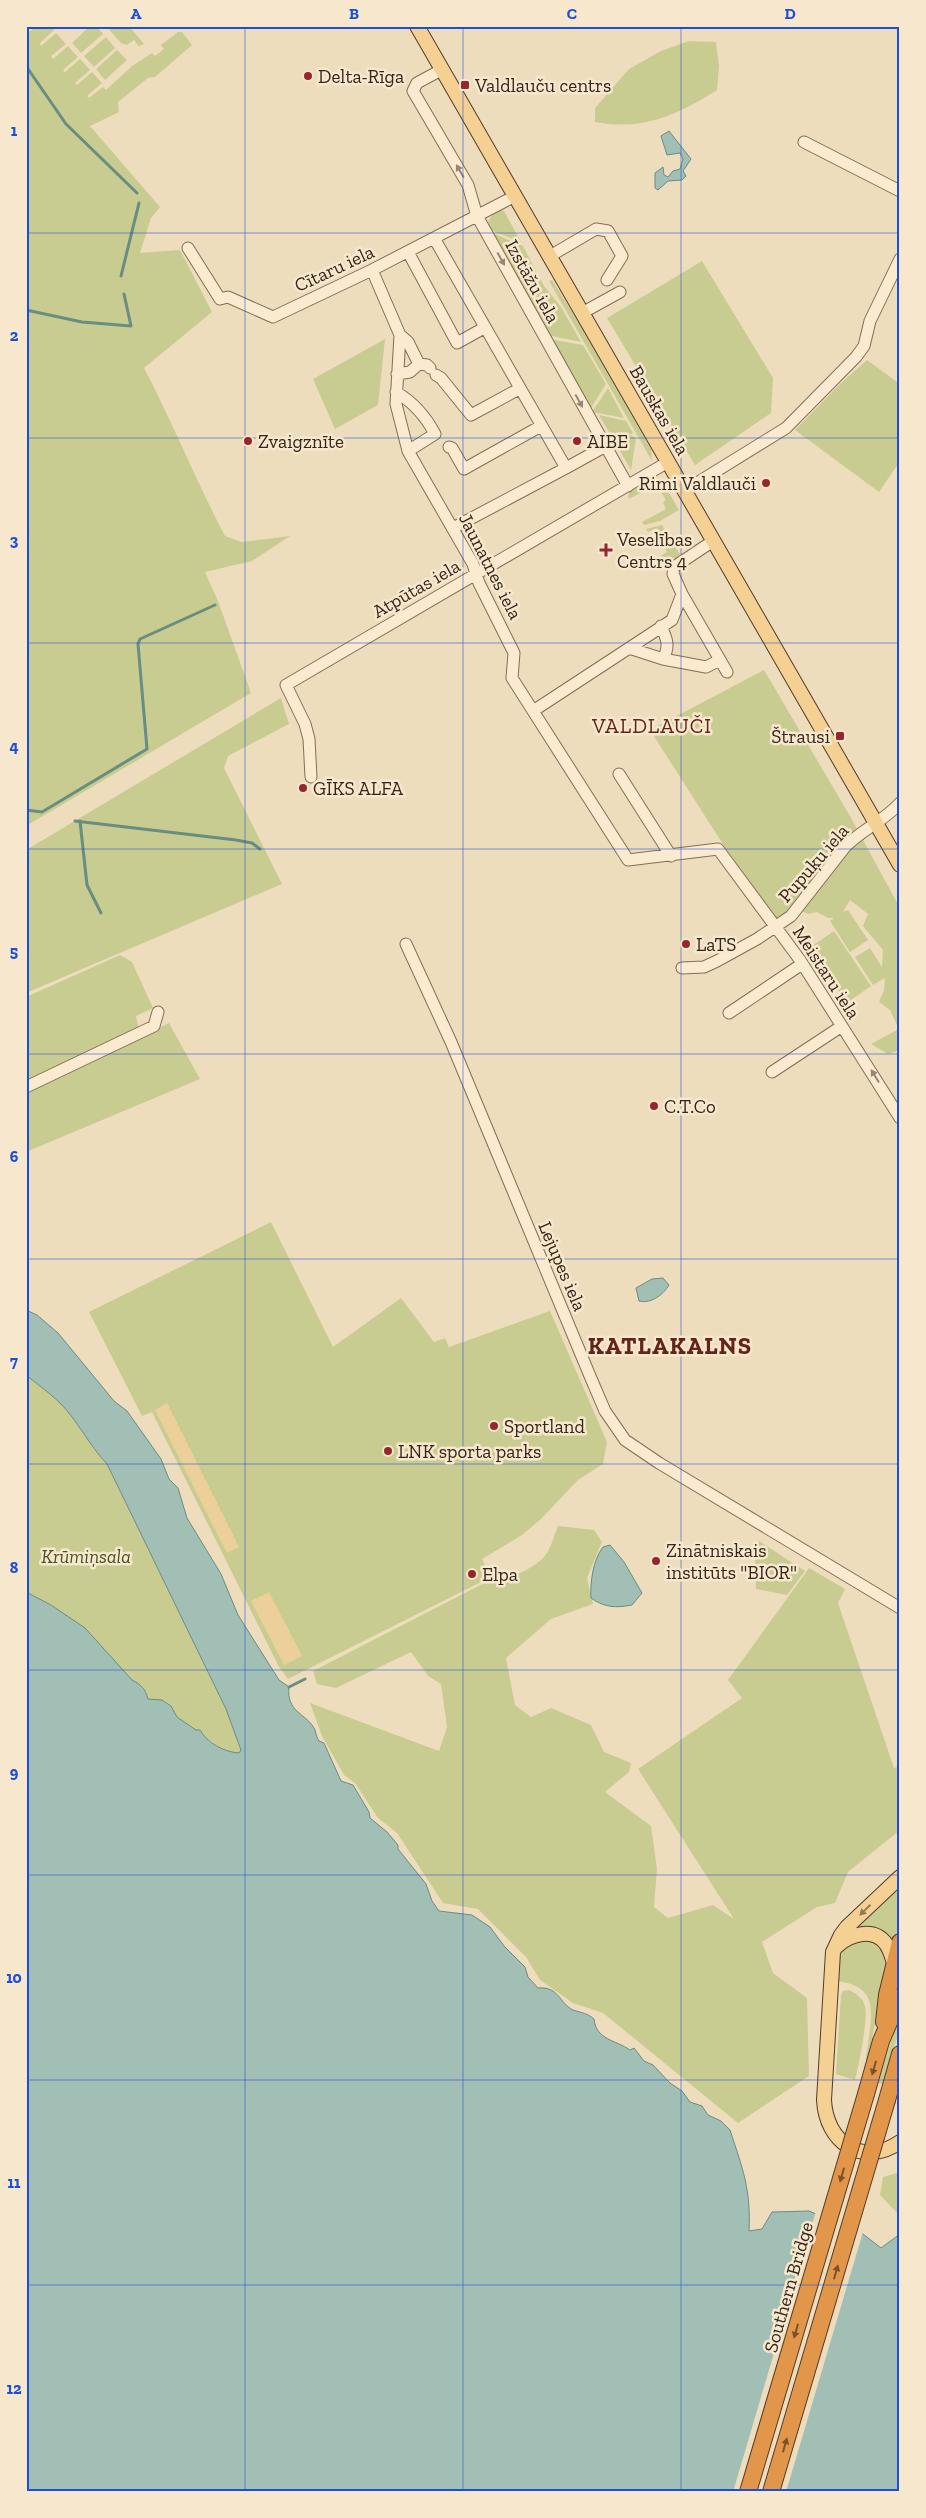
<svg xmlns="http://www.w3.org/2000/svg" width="926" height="2518" font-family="'Zilla Slab',serif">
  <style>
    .green { fill: #c9cc91 }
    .sand { fill: #ecd099 }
    .water { fill: #a1bfb5; stroke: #688d82 }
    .pier { fill: #eeddbd }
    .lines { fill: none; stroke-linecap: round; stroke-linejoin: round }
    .stream { stroke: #688d82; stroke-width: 3 }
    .minor-casing { stroke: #866d56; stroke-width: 13 }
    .major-casing { stroke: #543b2b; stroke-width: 16 }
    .highway-casing { stroke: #543b2b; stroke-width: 18 }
    .minor { stroke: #f9ead0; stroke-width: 11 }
    .major { stroke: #f4d093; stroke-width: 14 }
    .highway { stroke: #e1964a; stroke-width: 16 }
    .highway-bridge-casing { stroke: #543b2b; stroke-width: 18; stroke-linecap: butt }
    .highway-bridge { stroke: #e1964a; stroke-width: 16 }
    .oneway { fill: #978876 }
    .oneway2 { fill: #947b57 }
    .oneway3 { fill: #7a532e }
    .grid { fill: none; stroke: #1d4ed8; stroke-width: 1; stroke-opacity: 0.55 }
    .poi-dot { fill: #96252d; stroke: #f6e7cd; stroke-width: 2 }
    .labels { text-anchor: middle; stroke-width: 5; stroke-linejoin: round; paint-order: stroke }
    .poi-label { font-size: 19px; fill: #35261b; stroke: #f6e7cd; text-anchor: start }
    .street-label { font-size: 19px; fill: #35261b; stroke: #f6e7cd }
    .park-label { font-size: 19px; font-style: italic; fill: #495221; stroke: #f6e7cd }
    .quarter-label { font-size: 21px; letter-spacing: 1px; fill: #63241a; stroke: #f6e7cd }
    .district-label { font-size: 24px; font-weight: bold; letter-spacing: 1px; fill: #63241a; stroke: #f6e7cd }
    .neatline { fill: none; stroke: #1d4ed8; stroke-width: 2 }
    .grid-label { font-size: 16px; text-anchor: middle; font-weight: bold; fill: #1d4ed8 }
  </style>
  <rect width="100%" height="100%" fill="#eeddbd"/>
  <path class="green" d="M26 26H32L28 30 29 32 36 26H50L54 30 40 43 41 46 56 33 66 44 51 56 53 59 68 46 78 57 63 70 65 72 80 59 90 70 75 83 77 85 92 72 102 83 87 96 89 98 103 87 106 90 132 66 152 53 155 56 164 49 161 45 178 32H182L192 45 155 77 148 78 118 102 119 112 90 126 160 207 151 218 140 253 180 250 212 312 144 368C173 423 196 481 225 536L242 542 290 536 252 561 205 572 218 601 251 693 26 826Z
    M90 26H96L103 34 81 53 72 43Z
    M106 26H129L144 44 139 46 134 40 127 45 121 43Z
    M106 37 115 48 94 67 84 56Z
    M689 41 716 42 719 66 717 90C677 115 644 131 595 122V108L629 69 661 51Z
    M117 50 127 60 105 80 96 69Z
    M501 210 504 211 521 242 490 230 488 222 492 215Z
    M492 233 523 246 544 286 561 307 581 342 547 335Z
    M702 261 773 378 771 413 695 465 607 318Z
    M552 280 579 323 651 449 652 461 549 281Z
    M385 339 378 405 335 429 313 379Z
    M549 339 583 345 606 384 589 411Z
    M867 360 900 384V461L879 492 795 430 839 385Z
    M608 388 624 418 592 412Z
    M599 415 626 421 633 433 630 435 636 438 631 470Z
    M654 476 665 486 679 510 660 521 644 525 642 522 666 509 663 502 666 500 660 491 657 492 653 486 629 499 628 496 630 491Z
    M662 525 681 556C674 560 668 558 660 556L667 552 660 539 662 537 657 528 648 532 646 529Z
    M764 670 850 816 900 908V1050L888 1054 871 1044 899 1029 890 1010 879 1002 884 990 885 978 873 985 855 957 870 948 882 967 883 950 863 926 868 914 850 900 843 912 848 910 868 940 850 952 830 921 834 918H828L817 912 808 914 792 907 777 918 726 849 650 730Z
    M281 698 289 724 228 756 224 768 282 884 26 993V850Z
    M834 931 871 986 847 1003 809 948Z
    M120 955 132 962 153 1008 136 1016 139 1029 26 1082V997Z
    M169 1023 200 1079 26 1152V1092Z
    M271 1222 333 1347 401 1298 434 1342 445 1338 449 1347 550 1311 607 1442 603 1464 578 1480 541 1519 522 1535 482 1559 491 1577 288 1679 279 1667 152 1412 142 1416 89 1312Z
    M26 1375C42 1388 60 1400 72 1417 84 1433 93 1449 107 1464L226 1709 241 1750 239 1753C224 1752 207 1743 200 1730H196L177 1717 171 1706 163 1700 148 1699C145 1689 142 1685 132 1681L85 1628 51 1605 26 1592Z
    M558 1526 594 1530 602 1542 587 1578 593 1604 551 1619 506 1658 515 1705 531 1717 551 1708 591 1725 604 1752 631 1763 629 1772 605 1792 651 1826 657 1869 654 1907 668 1918 713 1905 734 1919 638 1769 742 1698 728 1680 809 1568 845 1589 838 1603 894 1768 900 1766V1830L848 1872 835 1903 817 1907 762 1942 773 1973 807 1998 809 2076 738 2123 603 2013 573 2003 540 1980 526 1957 478 1909 443 1903 397 1833 378 1818 355 1783 344 1775 322 1736 310 1703 439 1751 447 1727 441 1684 428 1676 411 1652 336 1688 317 1684 313 1671 496 1577C509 1581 533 1568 543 1558 550 1552 554 1535 558 1526Z
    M759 1541 805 1571 787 1595 756 1589 755 1549Z
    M900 1882V1922L893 1945 853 1929Z
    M862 1938C877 1943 885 1948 887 1965L867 2063C865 2059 867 2051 868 2045 872 2011 879 1986 836 1981 839 1956 838 1949 862 1938Z
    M849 1990C856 1993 863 1998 865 2006 868 2020 859 2065 855 2080L836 2074 841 1995 843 1991Z
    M900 2012V2029L882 2084 878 2083Z
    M900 2172V2216L880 2195 883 2177Z"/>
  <path class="sand" d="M167 1403 239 1547 227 1553 155 1410Z
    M269 1592 302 1656 284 1665 251 1601Z"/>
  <path class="water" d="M669 131 691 159 683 171 686 176 682 180 668 181 658 190 655 188V173L663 167 664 175 668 177 673 171 680 169 683 159 680 153 667 155 661 136Z
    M663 1278 669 1285C663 1295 651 1304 639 1301L636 1288 652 1279Z
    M26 1310 37 1315 58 1333 114 1401 127 1411 161 1459 169 1479 178 1488 187 1518 221 1574 238 1615 279 1680 289 1687C286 1713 307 1713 315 1730 316 1734 317 1738 319 1741L324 1743 341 1781 353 1785 369 1812 370 1818 387 1832 398 1845V1849L426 1884 432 1901 439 1911 472 1915 490 1927 504 1946 525 1967 528 1977 538 1988C559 1986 559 2003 573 2010 582 2013 587 2013 594 2019 596 2040 616 2040 630 2050L634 2048 644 2061 653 2065 670 2083 682 2091 690 2102 702 2106 708 2115 721 2121 730 2130C743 2170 751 2189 749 2231L762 2229 772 2212 809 2211 863 2234 881 2248 900 2234V2492H26V1592L51 1605 85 1628 132 1680C142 1685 145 1689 148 1699L162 1700 171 1706 177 1717 196 1730H200C207 1743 224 1752 239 1753L241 1750 226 1709 107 1464C93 1449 84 1433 72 1417 60 1400 42 1388 26 1375Z
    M610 1545 624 1562 642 1593 632 1605C616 1608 605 1608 591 1598 590 1582 593 1560 603 1547Z"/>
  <path class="pier" d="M816 2211 863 2232 786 2492H733Z"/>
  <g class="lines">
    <path class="stream" d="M26 66 66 124 137 193
      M121 276 139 203
      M26 310 82 322 131 326 124 294
      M26 810 42 812 147 749 138 644 140 639 215 605
      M75 821 236 840 252 843 260 849
      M80 821 87 885 101 913
      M289 1687 305 1679"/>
    <g class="minor-casing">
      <path id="minor" d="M443 69 417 83 413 91 468 185 477 216 628 486
        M804 142 900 191
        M434 238 566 468 604 447
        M188 248 220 299 228 297 273 317 372 270 515 196
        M408 252 457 343 484 328
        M550 256 596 229 608 231 622 256 607 280
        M372 270 400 335 396 404 408 451 473 564 479 583 514 653 512 678 628 860 718 849 800 960 900 1118
        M582 313 620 292
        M419 364 427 365 430 368
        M397 374 410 372 419 364 408 342 400 335
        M436 375 441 378 471 415 519 389
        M396 392C413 402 426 417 435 434L408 451
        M449 447 452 448 464 469 541 426
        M684 491 786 428 856 357 864 346 870 321 900 259
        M453 528 566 468
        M682 594 727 672
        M661 626C667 639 670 646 663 659
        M629 648 663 659 706 667 720 660
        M533 711 672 620 682 594 673 574 674 567 713 541
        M619 774 671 856
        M311 777 309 739 305 724 286 685 668 462
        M406 944 451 1042 590 1376 605 1411 625 1440 659 1463 900 1608
        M682 968 704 967 717 961 757 939 791 916 845 847C861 830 884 821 900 803
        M729 1013 802 964
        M772 1072 842 1026
        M26 1087 154 1026 158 1012"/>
    </g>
    <g class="major-casing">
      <path id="major" d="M417 26 900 865
        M900 1877 847 1927 841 1935 833 1952 824 2100C826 2142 862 2168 900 2142
        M837 1946C850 1934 874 1927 886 1944 890 1949 892 1957 894 1963"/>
    </g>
    <g class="highway-casing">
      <path id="highway" d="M884 2022 887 1995 900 1942
        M866 2094 881 2041 900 1997
        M887 2100 900 2054"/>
    </g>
    <use href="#minor" class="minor"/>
    <use href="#major" class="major"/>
    <use href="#highway" class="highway"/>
    <g class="highway-bridge-casing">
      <path id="highway-bridge" d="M748 2492 866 2094
        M771 2492 887 2100"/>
    </g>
    <use href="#highway-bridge" class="highway-bridge"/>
  </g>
  <defs><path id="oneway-solid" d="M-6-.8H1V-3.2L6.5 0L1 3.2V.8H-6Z" transform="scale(1.25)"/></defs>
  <g class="oneway">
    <use href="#oneway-solid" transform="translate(460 171) rotate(-120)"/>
    <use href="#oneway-solid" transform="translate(501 259) rotate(61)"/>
    <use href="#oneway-solid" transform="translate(579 401) rotate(61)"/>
    <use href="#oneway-solid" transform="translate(875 1076) rotate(-122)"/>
  </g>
  <use class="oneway2" href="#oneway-solid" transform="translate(865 1910) rotate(136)"/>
  <g class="oneway3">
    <use href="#oneway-solid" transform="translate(874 2068) rotate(106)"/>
    <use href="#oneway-solid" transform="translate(842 2175) rotate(106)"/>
    <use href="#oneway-solid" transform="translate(836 2272) rotate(-74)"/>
    <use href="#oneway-solid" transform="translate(796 2331) rotate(106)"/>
    <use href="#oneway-solid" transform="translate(785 2445) rotate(-74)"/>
  </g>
  <path class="grid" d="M245 26V2492M463 26V2492M681 26V2492M26 233H900M26 438H900M26 643H900M26 849H900M26 1054H900M26 1259H900M26 1464H900M26 1670H900M26 1875H900M26 2080H900M26 2285H900"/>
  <g class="poi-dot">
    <circle cx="308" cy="76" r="5"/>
    <rect x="460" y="80" width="10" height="10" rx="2.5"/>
    <circle cx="248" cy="441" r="5"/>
    <circle cx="577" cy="441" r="5"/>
    <circle cx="766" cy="483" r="5"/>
    <path d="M603.5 542.5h5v5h5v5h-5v5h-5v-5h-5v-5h5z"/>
    <rect x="835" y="731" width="10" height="10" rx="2.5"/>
    <circle cx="303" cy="788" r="5"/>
    <circle cx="686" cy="944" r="5"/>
    <circle cx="654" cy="1106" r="5"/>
    <circle cx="494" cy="1426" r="5"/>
    <circle cx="388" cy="1451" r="5"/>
    <circle cx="656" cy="1561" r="5"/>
    <circle cx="472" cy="1574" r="5"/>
  </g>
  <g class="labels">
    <g class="poi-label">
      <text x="318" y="83">Delta-Rīga</text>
      <text x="475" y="92">Valdlauču centrs</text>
      <text x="258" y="448">Zvaigznīte</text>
      <text x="587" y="448">AIBE</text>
      <text x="756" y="490" text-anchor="end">Rimi Valdlauči</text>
      <text x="617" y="546">Veselības<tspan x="617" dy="22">Centrs 4</tspan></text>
      <text x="830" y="743" text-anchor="end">Štrausi</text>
      <text x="313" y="795">GĪKS ALFA</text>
      <text x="696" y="951">LaTS</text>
      <text x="664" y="1113">C.T.Co</text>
      <text x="504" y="1433">Sportland</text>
      <text x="398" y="1458">LNK sporta parks</text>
      <text x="666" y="1557">Zinātniskais<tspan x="666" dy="22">institūts "BIOR"</tspan></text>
      <text x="482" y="1581">Elpa</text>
    </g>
    <g class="street-label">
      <text transform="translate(334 268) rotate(-25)" y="7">Cītaru iela</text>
      <text transform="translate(533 281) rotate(61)" y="7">Izstāžu iela</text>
      <text transform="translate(660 410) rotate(60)" y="7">Bauskas iela</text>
      <text transform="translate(491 566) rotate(63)" y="7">Jaunatnes iela</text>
      <text transform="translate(416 588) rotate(-30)" y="7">Atpūtas iela</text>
      <text transform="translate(813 863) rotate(-49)" y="7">Pupuķu iela</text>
      <text transform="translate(827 972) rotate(57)" y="7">Meistaru iela</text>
      <text transform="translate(563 1266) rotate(67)" y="7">Lejupes iela</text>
      <text transform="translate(788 2287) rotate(-74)" y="7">Southern Bridge</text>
    </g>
    <g class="park-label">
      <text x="86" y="1563">Krūmiņsala</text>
    </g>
    <g class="quarter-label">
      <text x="652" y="733">VALDLAUČI</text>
    </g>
    <g class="district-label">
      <text x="670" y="1354">KATLAKALNS</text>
    </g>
  </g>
  <rect width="926" height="2518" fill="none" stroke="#f6e7cd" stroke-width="55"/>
  <rect x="28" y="28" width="870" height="2462" class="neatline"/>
  <g class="grid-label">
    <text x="136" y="19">A</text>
    <text x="354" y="19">B</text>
    <text x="572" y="19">C</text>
    <text x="790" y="19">D</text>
    <text x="14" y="136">1</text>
    <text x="14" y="341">2</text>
    <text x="14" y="546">3</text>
    <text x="14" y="752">4</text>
    <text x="14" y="957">5</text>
    <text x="14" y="1162">6</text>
    <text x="14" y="1367">7</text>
    <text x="14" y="1573">8</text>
    <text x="14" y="1778">9</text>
    <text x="14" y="1983">10</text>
    <text x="14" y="2188">11</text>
    <text x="14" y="2394">12</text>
  </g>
</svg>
